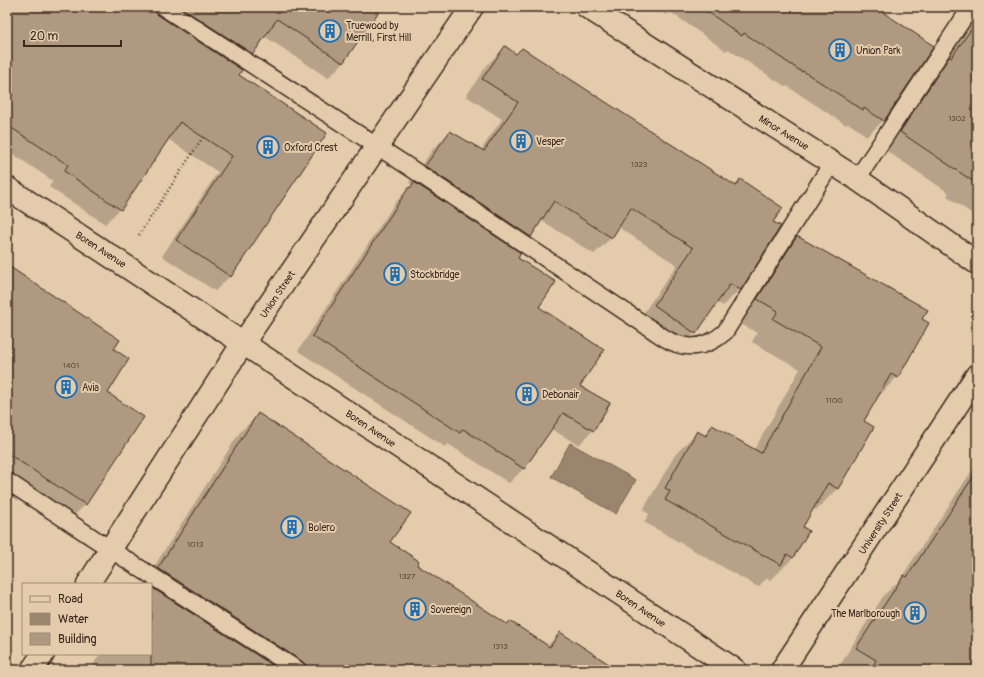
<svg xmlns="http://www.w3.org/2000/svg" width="984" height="677" font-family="Pangolin,sans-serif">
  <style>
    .water { fill: #9a866e; stroke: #74614e }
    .shadow { fill: #0003 }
    .building { fill: #af9980; stroke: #3b2a1e }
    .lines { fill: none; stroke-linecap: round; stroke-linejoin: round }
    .service-casing { stroke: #3b2a1e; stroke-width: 19 }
    .minor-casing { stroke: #3b2a1e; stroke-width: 25 }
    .primary-casing { stroke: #3b2a1e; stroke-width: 25 }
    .path { stroke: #3b2a1e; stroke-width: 2.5; stroke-dasharray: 1 3; stroke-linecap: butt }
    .service { stroke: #e3cbac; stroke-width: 16 }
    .minor { stroke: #e3cbac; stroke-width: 22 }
    .primary { stroke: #e3cbac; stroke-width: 22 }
    .labels { text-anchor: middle; stroke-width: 4; stroke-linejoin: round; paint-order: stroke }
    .number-label { font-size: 8px; fill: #584636 }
    .poi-label { font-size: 10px; fill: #3b2a1e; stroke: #e3cbac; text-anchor: start }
    .street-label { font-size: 10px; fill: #3b2a1e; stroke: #e3cbac }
  </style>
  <rect width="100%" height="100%" fill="#e3cbac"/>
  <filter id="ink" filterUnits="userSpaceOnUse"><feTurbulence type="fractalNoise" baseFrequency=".025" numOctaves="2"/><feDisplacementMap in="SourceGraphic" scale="8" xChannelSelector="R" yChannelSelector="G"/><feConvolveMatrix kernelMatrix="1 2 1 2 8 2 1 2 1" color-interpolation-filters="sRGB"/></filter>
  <g filter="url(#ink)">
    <path class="water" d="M570 443 636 480 616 514 551 477Z"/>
    <path class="shadow" d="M7 7H380L343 63 328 78 264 36 252 54 238 68 230 276 215 291 162 256 218 172 168 139 120 209 105 224 49 187 53 181 7 150Z
      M654 7H873L932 47 883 121 867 136 848 123 846 125 787 86 786 87 728 49 726 51 669 11 666 15Z
      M977 14V217L947 196 949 193 884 149 933 75 942 65Z
      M505 47 735 186 740 181 772 222 740 289 723 306 716 302 695 333 678 350 637 322 677 265 618 227 611 238 594 254 541 220 530 237 516 251V258L538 308 579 386 593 430 579 445 551 429 523 469 509 483 448 444 445 447 298 351 395 203 412 185 409 183 433 149 450 132 481 150 502 119 466 96 488 64Z
      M797 237 928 323 897 377 876 399 863 421 838 488 816 510 812 508 801 528 793 558 771 580 767 578 758 587 644 522 649 514 643 510 675 455 697 432 703 436 712 427 754 450 800 369 752 342 757 333 736 321 775 259Z
      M7 267 112 349 106 393 143 417 85 505 63 526 7 488Z
      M258 415 389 542 415 565 506 625 547 646 560 633 616 670H90L100 654H151V584H143L240 432Z
      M977 463V670H841L838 668 884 595 899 581Z"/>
    <path class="building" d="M7 7H154L155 12 158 15 242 70 239 75 327 133 231 277 176 240 232 156 180 122 121 210 64 171 68 165 7 125Z
      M180 7H382L343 63 277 19 253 54Z
      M701 7H875L934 46 884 121 864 108 863 110 803 71 802 72 744 33 742 36Z
      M977 21V184L900 132 949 57 951 58Z
      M505 46 516 54 522 48 736 186 740 179 783 208 773 222 781 226 741 290 730 284 696 334 654 305 693 248 631 208 612 238 554 201 531 237 425 166 450 131 484 151 518 102 482 79Z
      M414 182 521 253 518 258 556 282 539 307 604 350 580 386 610 403 594 431 563 413 524 469 463 429 460 433 312 336 409 187 410 188Z
      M797 236 928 310 922 319 929 323 898 378 891 374 864 421 874 427 838 489 828 483 803 527 809 531 793 558 787 554 781 565 665 500 670 491 665 488 697 431 706 436 712 425 761 453 821 347 773 319 778 311 757 299Z
      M7 265 120 340 114 349 129 359 108 393 144 417 86 505 7 453Z
      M258 413 411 513 390 542 419 561 417 565 507 624 510 621 550 647 560 632 618 670H307L306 665 303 662 158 568Z
      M977 471V670H871L876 660 856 648 904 575 907 577Z
      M151 587 280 670H151Z"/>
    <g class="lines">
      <g class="service-casing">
        <path id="service" d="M163 7 409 167 663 337C684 351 706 349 725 332L832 163
          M857 179 971 7
          M7 481 110 549 298 670"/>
      </g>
      <g class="minor-casing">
        <path id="minor" d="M587 7 857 179 977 263
          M88 584 243 343 472 7
          M32 670 43 654
          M782 670 977 375"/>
      </g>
      <g class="primary-casing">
        <path id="primary" d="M7 188 279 367 735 670"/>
      </g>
      <path class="path" d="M139 235 203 137"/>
      <use href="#service" class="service"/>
      <use href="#minor" class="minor"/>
      <use href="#primary" class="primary"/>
    </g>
  </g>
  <defs>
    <g id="building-ring" transform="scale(1.15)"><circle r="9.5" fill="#e3cbac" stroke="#1f6fb2" stroke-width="1.5"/><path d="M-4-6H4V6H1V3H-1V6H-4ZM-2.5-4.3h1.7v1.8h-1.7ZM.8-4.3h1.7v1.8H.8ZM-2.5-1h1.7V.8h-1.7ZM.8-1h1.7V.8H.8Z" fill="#1f6fb2"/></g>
  </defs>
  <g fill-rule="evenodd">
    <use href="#building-ring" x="330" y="31"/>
    <use href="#building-ring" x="840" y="50"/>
    <use href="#building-ring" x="521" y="141"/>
    <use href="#building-ring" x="268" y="147"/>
    <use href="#building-ring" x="395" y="274"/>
    <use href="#building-ring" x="66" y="387"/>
    <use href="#building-ring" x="527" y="394"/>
    <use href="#building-ring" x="292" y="527"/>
    <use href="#building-ring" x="415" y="609"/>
    <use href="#building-ring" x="915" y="613"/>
  </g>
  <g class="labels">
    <g class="number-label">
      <text x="957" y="121">1302</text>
      <text x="639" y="167">1323</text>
      <text x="71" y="368">1401</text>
      <text x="834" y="403">1100</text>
      <text x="195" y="547">1013</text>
      <text x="407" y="579">1327</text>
      <text x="500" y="649">1313</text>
    </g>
    <g class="poi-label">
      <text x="346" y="29">Truewood by<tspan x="346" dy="12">Merrill, First Hill</tspan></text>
      <text x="856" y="54">Union Park</text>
      <text x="536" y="145">Vesper</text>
      <text x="284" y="151">Oxford Crest</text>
      <text x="410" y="278">Stockbridge</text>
      <text x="82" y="391">Avia</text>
      <text x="542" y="398">Debonair</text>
      <text x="308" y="531">Bolero</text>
      <text x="430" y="613">Sovereign</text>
      <text x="900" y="617" text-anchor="end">The Marlborough</text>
    </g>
    <g class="street-label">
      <text transform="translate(784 132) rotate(32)" y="4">Minor Avenue</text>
      <text transform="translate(101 249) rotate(33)" y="4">Boren Avenue</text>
      <text transform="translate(277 294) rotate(-56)" y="4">Union Street</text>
      <text transform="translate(371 428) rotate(34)" y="4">Boren Avenue</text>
      <text transform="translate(880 523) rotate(-57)" y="4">University Street</text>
      <text transform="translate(641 608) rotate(34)" y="4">Boren Avenue</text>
    </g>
  </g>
  <rect width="984" height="677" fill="none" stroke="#e3cbac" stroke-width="24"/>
  <rect x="12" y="12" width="960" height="653" fill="none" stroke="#3b2a1e" stroke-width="1.5" filter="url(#ink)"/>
  <rect x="22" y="583" width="130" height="72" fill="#e3cbac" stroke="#a08b73"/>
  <rect x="30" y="596" width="20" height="6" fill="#e3cbac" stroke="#a08b73"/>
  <text x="58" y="603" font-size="12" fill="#3b2a1e">Road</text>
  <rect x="30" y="613" width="20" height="12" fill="#9a866e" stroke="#a08b73"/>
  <text x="58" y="623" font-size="12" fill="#3b2a1e">Water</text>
  <rect x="30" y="633" width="20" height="12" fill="#af9980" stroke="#a08b73"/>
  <text x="58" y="643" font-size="12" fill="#3b2a1e">Building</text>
  <path d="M24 40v6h97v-6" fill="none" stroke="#3b2a1e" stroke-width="2"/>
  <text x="30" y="40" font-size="12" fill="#3b2a1e" stroke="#e3cbac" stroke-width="3" paint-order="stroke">20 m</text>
</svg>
